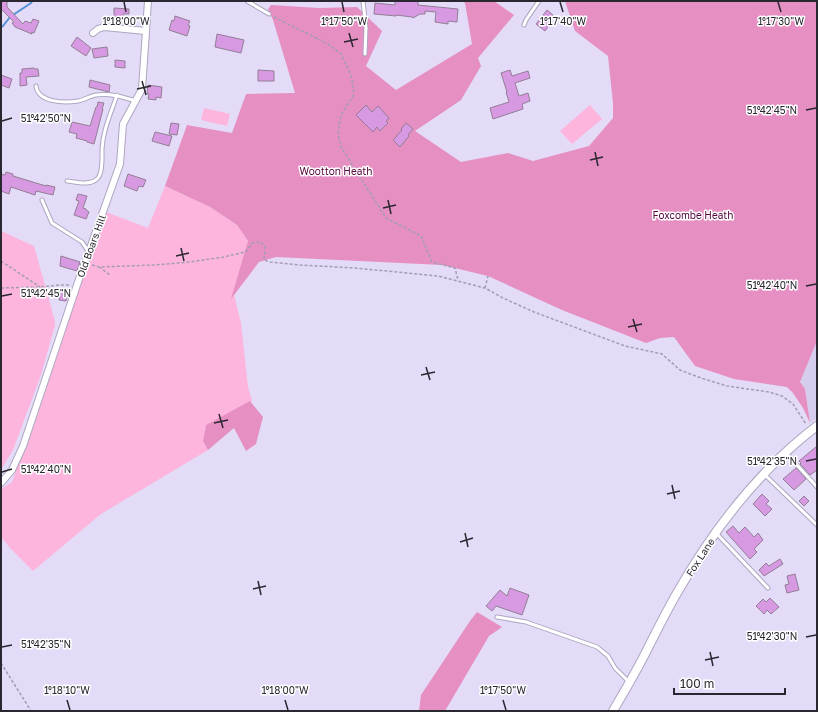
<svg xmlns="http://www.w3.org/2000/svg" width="818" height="712" font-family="'Golos Text',sans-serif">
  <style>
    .built { fill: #d6ccee }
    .green { fill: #fdb5dd }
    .forest { fill: #e68fc2 }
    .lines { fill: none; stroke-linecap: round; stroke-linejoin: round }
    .stream { stroke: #5291d6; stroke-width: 2 }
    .building { fill: #d899e3; stroke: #927f95 }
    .service-casing { stroke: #ada6c0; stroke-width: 5 }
    .minor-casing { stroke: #ada6c0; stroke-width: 8 }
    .tertiary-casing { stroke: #ada6c0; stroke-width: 10 }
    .path { stroke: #a39db3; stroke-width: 1.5; stroke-dasharray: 3 2; stroke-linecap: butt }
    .service { stroke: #fff; stroke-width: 3 }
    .minor { stroke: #fff; stroke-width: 6 }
    .tertiary { stroke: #fff; stroke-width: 8 }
    .ticks { fill: none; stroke: #2a2731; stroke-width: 1.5 }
    .labels { text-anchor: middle; stroke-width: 3; stroke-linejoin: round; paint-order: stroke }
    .park-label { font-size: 10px; fill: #55063d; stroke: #fff }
    .street-label { font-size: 10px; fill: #2a2731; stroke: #fff }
    .ticks-label { font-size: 10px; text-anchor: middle; fill: #2a2731; stroke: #fff; stroke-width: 3; stroke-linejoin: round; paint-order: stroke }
  </style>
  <rect width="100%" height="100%" fill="#e3dbf7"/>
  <path class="built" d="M817 341V418L810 423 805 389 800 382Z"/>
  <path class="green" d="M590 105 602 119 572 144 560 131Z
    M204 108 230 114 227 126 201 120Z
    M165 186 210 207 237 225 248 241 234 295 241 323 248 387 252 401 206 425 203 441 208 450 101 514 33 571 10 548 1 537V489L12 482 106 212 148 228Z
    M1 231 34 246 55 321V325L41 375 13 450 1 470Z"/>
  <path class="forest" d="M462 1H494L514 15 478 58 481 66 461 100 415 131 461 162 508 153 533 161 589 146 613 118V103L608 56 575 31 565 1H817V341L800 382 805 389 810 423 803 408 793 393 787 387 734 379 695 366 674 337 660 338 646 343 562 310 488 276 442 265 276 257 259 262 231 299 248 241 237 225 210 207 165 186 187 125 232 133 246 94 295 93 273 20 268 9 271 5 319 8 357 7 382 31 366 66 396 90 472 44 465 3Z
    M250 401 263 417 256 444 246 451 234 428 208 450 203 441 206 425Z
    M477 612 502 627 489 636 445 711H419L421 695 470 621Z"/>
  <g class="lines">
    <path class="stream" d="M1 27 3 26 10 17 31 3 32 1"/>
  </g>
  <path class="building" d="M1 1H7V7L23 24 25 21 31 23 33 19 39 21 34 33 32 32V34L15 27 12 23 14 22 1 9Z
    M395 1H418V5L458 9 457 22 448 21V24L435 22 436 12 425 11V14H420L413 18 412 17 396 15V16L374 14 375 3 395 5Z
    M114 8 129 9V14H123V18L114 17Z
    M547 10 553 15 548 22 550 24 545 31 536 24Z
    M175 16 190 21 188 25 190 26 187 36 169 30 172 20 174 21Z
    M217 34 244 40 241 53 215 47Z
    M77 37 91 48 86 56 71 46Z
    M107 47 108 56 94 58 92 49Z
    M115 60 125 61V68L115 67Z
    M34 68 35 69H38L39 76 26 77 27 85 20 86V73H22V69Z
    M258 70 274 71V81H258Z
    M510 70 512 76 528 71 530 78 515 83 519 96 528 93 530 101 522 104 523 109 493 119 490 108 509 102 506 92H507L501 73Z
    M1 75 12 79 9 88 1 85Z
    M90 80 110 85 109 92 89 87Z
    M148 85 162 87 161 98 156 97V100L148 99 149 94H147Z
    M98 102 104 103 102 109H103L94 144 87 142V141L76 138 77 134 69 132 72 122 90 126 96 107H97Z
    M366 105 372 112 378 106 389 118 386 121 388 123 380 131 377 127 373 132 356 115Z
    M171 123 179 124 177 135 169 134Z
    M406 123 413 129 408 135 409 136 400 147 393 140 402 130 401 129Z
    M155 132 172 136 169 146 152 141Z
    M6 172 13 174V176L46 186V185L55 187 53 195 36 191 35 195 11 187 9 194 1 191V174L5 175Z
    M128 174 146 180 143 187 139 186 137 191 124 186Z
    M78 194 87 196 83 208 86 209V210L89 212 86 219 74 215 79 201 76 200Z
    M61 256 80 262 77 271 60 266Z
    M62 288 69 290 66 301 59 300Z
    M817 446V470L810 475 800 464 801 463 799 461Z
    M796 468 806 479 794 490 783 479Z
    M762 494 769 501 766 504 772 509 765 516 753 504Z
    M804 496 809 501 804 506 799 501Z
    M733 526 739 533 745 527 754 537 758 533 763 540 754 549 757 552 750 559 726 532Z
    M780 559 783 564 764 576 759 570 766 563 769 566Z
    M795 574 799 590 787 593 785 585 789 584 787 576Z
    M510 588 529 595 522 615 496 606 492 611 486 606 500 590 507 596Z
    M770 598 779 607 771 614 767 610 764 614 756 606 763 599 766 602Z"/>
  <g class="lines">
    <g class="service-casing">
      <path id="service" d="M247 1 269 14
        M363 1 366 28 365 54
        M524 25 526 20 539 1
        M36 86C38 103 65 103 78 101 84 100 90 96 96 95 110 93 123 97 136 101
        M67 181C76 182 89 186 97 179 103 174 102 157 102 149 103 130 111 113 117 95
        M42 200 52 223 82 242 88 251
        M787 454 817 487
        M765 475 817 525
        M717 534 768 588
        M497 617 526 622 597 647 608 656 615 668 628 681"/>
    </g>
    <g class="minor-casing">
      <path id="minor" d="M93 33 98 29 104 27 146 31
        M1 483 12 470 23 446 77 285 120 164 123 124 142 89 146 31 148 1"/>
    </g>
    <g class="tertiary-casing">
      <path id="tertiary" d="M613 711C624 692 636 672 646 652 656 632 666 612 677 593 713 530 759 470 817 426"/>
    </g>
    <path class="path" d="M274 17 328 44 341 54 351 75 354 90 353 96 341 115 338 133 341 147 386 218 421 236 432 262 455 268 458 280
      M1 261 40 287
      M92 265 99 267 155 265 189 262 224 257 245 252 253 243 261 242 265 247 264 260 270 262 300 265 355 268 438 276 485 288 503 298 534 312 625 346 662 354 680 370 701 378 727 386 769 392 782 396 793 404 806 424
      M99 267 110 275
      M1 288 40 287 60 285H71
      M485 288 488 276
      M1 663 31 711"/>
    <use href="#service" class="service"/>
    <use href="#minor" class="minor"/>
    <use href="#tertiary" class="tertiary"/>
  </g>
  <path class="ticks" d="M124 2 126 12M342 2 344 12M560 2 563 12M778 2 781 12M349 33 353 47M344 42 358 39M142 81 146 95M137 89 151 86M806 110 816 108M2 121 12 118M595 152 598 166M590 160 603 157M388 200 391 214M383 208 396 205M181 248 184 261M176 256 189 253M806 286 816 284M2 296 12 294M633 319 637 332M628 327 642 324M426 367 430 380M421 375 435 372M219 414 223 428M214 423 228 420M806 461 816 459M2 472 12 469M672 485 675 499M667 494 680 491M465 533 468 547M460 542 473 538M258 581 261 595M253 589 266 586M806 637 816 635M2 647 12 645M710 652 713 666M705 660 719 657M67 700 70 710M285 700 288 710M503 700 506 710"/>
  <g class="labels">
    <g class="park-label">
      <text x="336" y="175">Wootton Heath</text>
      <text x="693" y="219">Foxcombe Heath</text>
    </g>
    <g class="street-label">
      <text transform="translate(91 246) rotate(-70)" y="4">Old Boars Hill</text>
      <text transform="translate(700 557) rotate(-57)" y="4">Fox Lane</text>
    </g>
  </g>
  <g class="ticks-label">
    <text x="126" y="25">1°18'00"W</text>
    <text x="344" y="25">1°17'50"W</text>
    <text x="563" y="25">1°17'40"W</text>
    <text x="781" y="25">1°17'30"W</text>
    <text x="772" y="114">51°42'45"N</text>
    <text x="46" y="122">51°42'50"N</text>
    <text x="772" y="289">51°42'40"N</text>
    <text x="46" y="297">51°42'45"N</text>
    <text x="772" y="465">51°42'35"N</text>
    <text x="46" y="473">51°42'40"N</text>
    <text x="772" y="640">51°42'30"N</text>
    <text x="46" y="648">51°42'35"N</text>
    <text x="67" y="694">1°18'10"W</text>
    <text x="285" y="694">1°18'00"W</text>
    <text x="503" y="694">1°17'50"W</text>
  </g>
  <rect width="818" height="712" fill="none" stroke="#2a2731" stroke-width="4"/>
  <path d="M674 688v6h111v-6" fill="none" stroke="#2a2731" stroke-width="2"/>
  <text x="680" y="688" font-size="12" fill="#2a2731" stroke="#ffffff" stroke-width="3" paint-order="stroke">100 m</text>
</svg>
